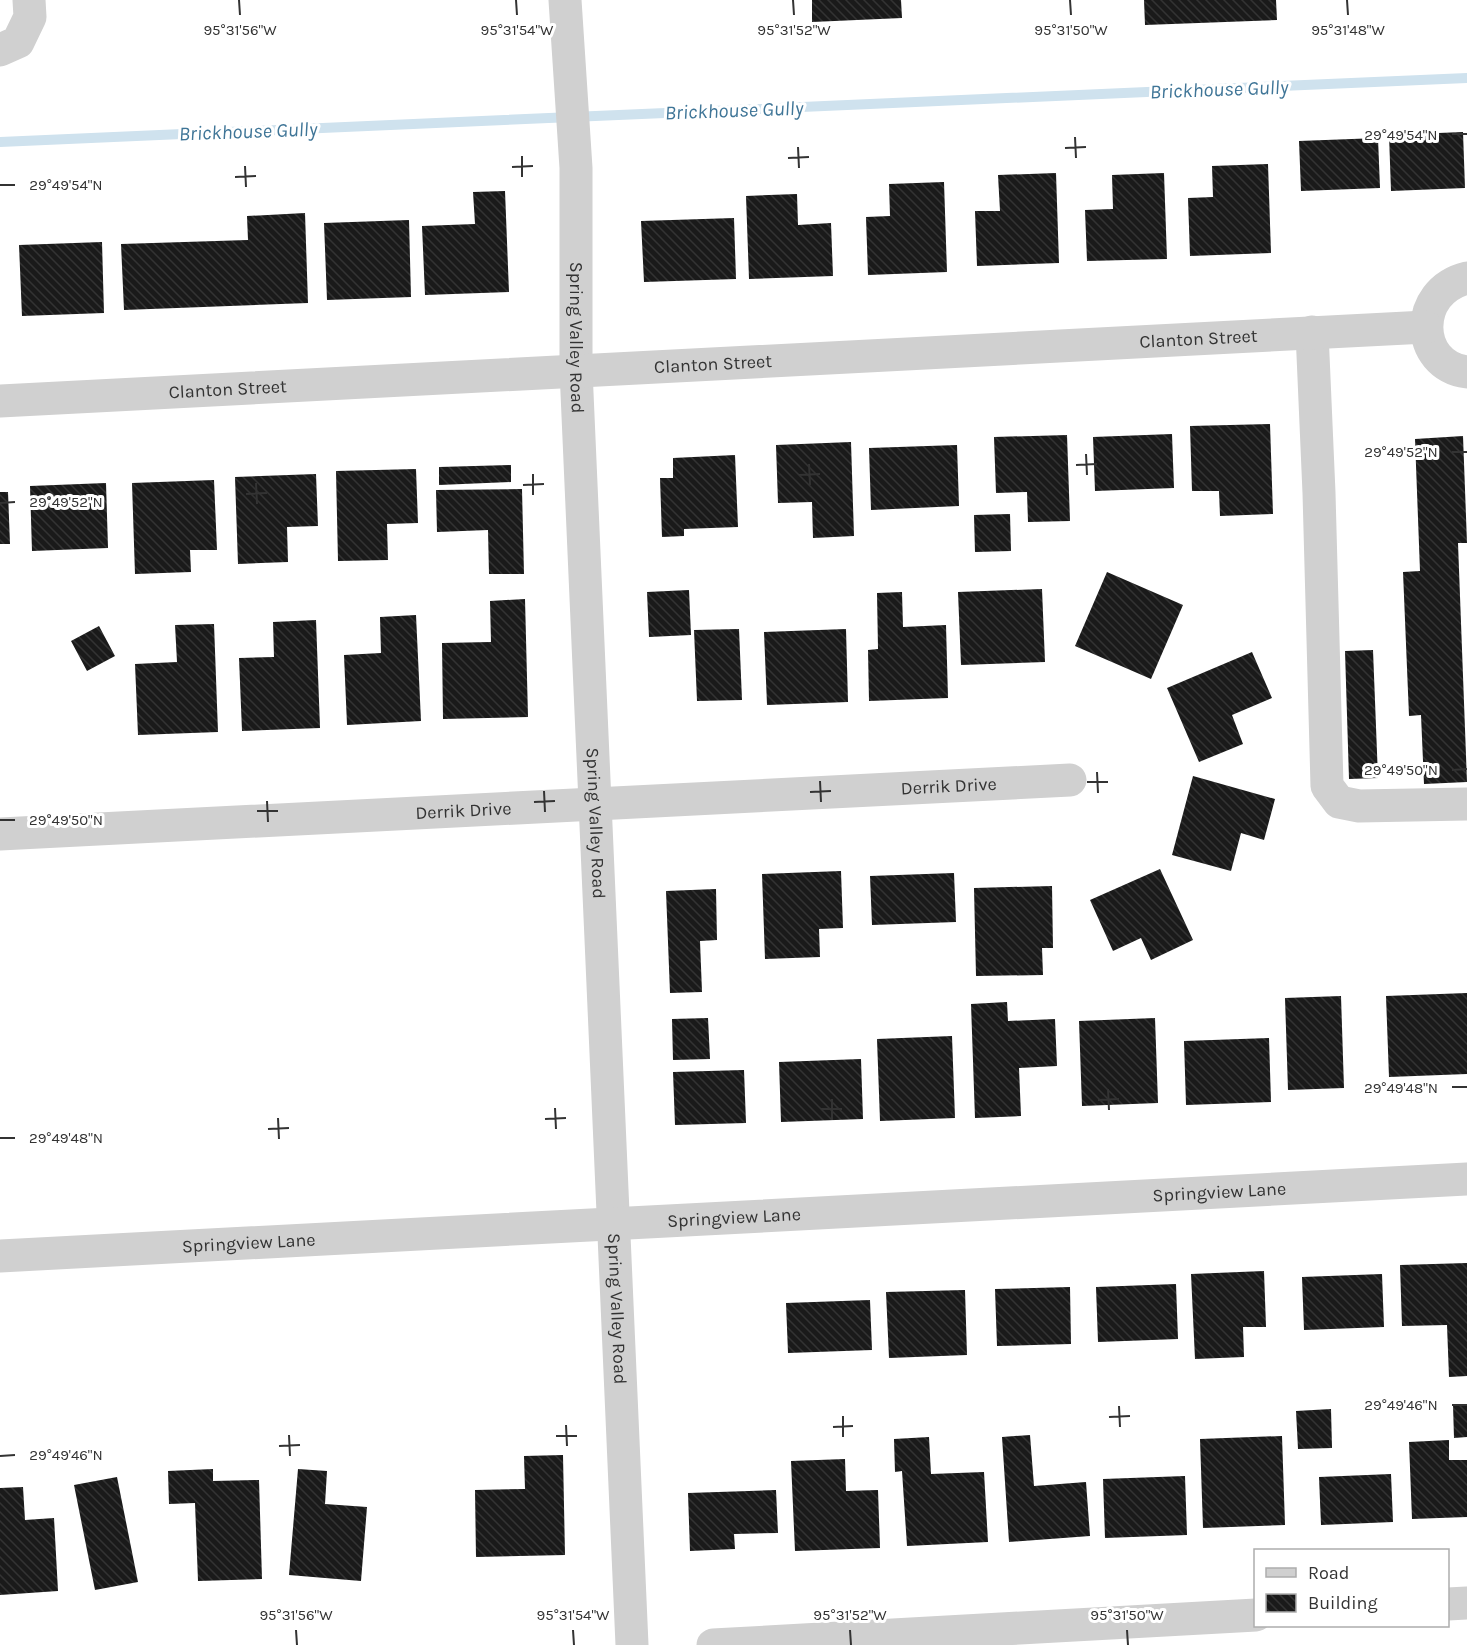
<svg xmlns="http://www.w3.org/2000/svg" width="1467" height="1645" font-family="Karla,sans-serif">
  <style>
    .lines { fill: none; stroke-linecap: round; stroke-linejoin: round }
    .stream { stroke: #cfe2ee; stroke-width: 10 }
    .building { fill: url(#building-back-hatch) }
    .minor { stroke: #d0d0d0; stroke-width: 33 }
    .ticks { fill: none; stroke: #333; stroke-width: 2 }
    .labels { text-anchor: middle; stroke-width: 6; stroke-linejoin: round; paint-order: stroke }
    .street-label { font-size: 18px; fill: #333; stroke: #fff }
    .water-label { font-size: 20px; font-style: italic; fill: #3f7597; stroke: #fff }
    .ticks-label { font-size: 15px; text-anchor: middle; fill: #333; stroke: #fff; stroke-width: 6; stroke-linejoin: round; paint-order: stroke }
  </style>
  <defs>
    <pattern id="building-back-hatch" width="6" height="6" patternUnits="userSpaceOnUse" patternTransform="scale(1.5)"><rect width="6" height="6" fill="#1a1a1a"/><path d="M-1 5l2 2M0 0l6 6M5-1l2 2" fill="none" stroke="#333"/></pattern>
  </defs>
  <rect width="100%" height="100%" fill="#fff"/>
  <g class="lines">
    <path class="stream" d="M0 142 1467 78"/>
  </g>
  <path class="building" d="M812 0H901L902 18 812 22Z
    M1144 0H1276L1277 20 1145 25Z
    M1463 132 1465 188 1391 191 1389 135Z
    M1378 138 1380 188 1301 191 1299 141Z
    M1268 164 1271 253 1190 256 1188 198 1213 197 1212 166Z
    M1056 173 1059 263 977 266 975 211H1000L998 175Z
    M1164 173 1167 259 1087 261 1085 210 1113 209 1112 175Z
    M944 182 947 272 868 275 866 217 890 216 889 184Z
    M505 191 509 292 425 295 422 226 475 224 473 192Z
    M797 194 798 225 831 223 833 276 749 279 746 196Z
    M305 213 308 303 124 310 121 244 248 240 247 216Z
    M734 218 736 279 644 282 641 221Z
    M409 220 411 297 327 300 324 223Z
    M102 242 104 313 22 316 19 245Z
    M1270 424 1273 514 1220 516 1219 491H1192L1190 426Z
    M1172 434 1174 488 1095 491 1093 437Z
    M1067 435 1070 521 1028 522 1027 492 996 493 994 437Z
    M1463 436 1467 543H1458L1467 782 1424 784 1421 715 1409 716 1403 572 1420 571 1415 439Z
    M851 442 854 536 813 538 812 502 778 503 776 445Z
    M957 445 959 506 871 510 869 448Z
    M735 455 738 527 684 529V536L662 537 660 478H673V458Z
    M511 465V482L439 485V467Z
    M416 469 418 523 387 524 388 560 338 561 336 471Z
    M316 474 318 526 287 527 288 562 238 564 235 477Z
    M214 480 217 550H190L191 572 135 574 132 483Z
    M106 483 108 548 32 551 30 486Z
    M522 489 524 574H489L488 530 437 532 436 490Z
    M0 492H8L10 544H0Z
    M1010 514 1011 551 975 552 974 515Z
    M1107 572 1183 605 1151 679 1075 646Z
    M1042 589 1045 662 961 665 958 592Z
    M689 590 691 635 649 637 647 592Z
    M902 592 903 627 946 625 948 698 869 701 868 650 878 649 877 593Z
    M525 599 528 717 443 719 442 643 491 642 490 601Z
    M416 615 421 721 347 725 344 655 381 653 380 617Z
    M316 620 320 728 242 731 239 658 274 657 273 622Z
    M214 624 218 732 138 735 135 664 177 662 175 625Z
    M99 626 115 656 87 671 71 641Z
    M739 629 742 700 697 701 694 630Z
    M846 629 848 702 767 705 764 632Z
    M1373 650 1378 778 1349 779 1345 651Z
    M1252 652 1272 698 1232 715 1243 744 1199 762 1167 688Z
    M1193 776 1275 799 1264 840 1241 833 1231 871 1172 855Z
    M1160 869 1193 940 1151 960 1141 938 1113 951 1090 900Z
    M841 871 843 928 819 929 820 957 765 959 762 874Z
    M954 873 956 922 872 925 870 876Z
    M1052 886 1053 948H1042L1043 975 976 976 974 888Z
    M716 889 717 940 700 941 702 992 670 993 666 891Z
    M1467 993V1074L1389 1077 1386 996Z
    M1341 996 1344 1088 1288 1090 1285 998Z
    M1007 1002 1008 1021 1055 1019 1057 1066 1019 1068 1021 1116 975 1118 971 1004Z
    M708 1018 710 1059 673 1060 672 1019Z
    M1155 1018 1158 1103 1082 1106 1079 1021Z
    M952 1036 955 1118 880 1121 877 1039Z
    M1269 1038 1271 1102 1186 1105 1184 1041Z
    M861 1059 863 1119 781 1122 779 1062Z
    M744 1070 746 1123 675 1125 673 1072Z
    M1467 1263V1376L1449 1377 1447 1325 1402 1326 1400 1265Z
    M1264 1271 1266 1327H1243L1244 1357 1195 1359 1191 1274Z
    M1382 1274 1384 1327 1304 1330 1302 1277Z
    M1176 1284 1178 1339 1098 1342 1096 1287Z
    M1070 1287 1071 1344 997 1346 995 1289Z
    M965 1290 967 1355 889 1358 886 1292Z
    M870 1300 872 1350 788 1353 786 1303Z
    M1467 1404V1437L1454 1438 1453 1405Z
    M1331 1409 1332 1448 1298 1449 1296 1411Z
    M1030 1435 1034 1486 1086 1482 1090 1536 1009 1542 1002 1437Z
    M1282 1436 1285 1525 1203 1528 1200 1439Z
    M929 1437 931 1474 984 1472 988 1542 907 1546 902 1471 895 1472 894 1439Z
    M1449 1440V1460H1467V1517L1412 1519 1409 1442Z
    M563 1455 565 1555 476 1557 475 1490 525 1489 524 1456Z
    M845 1459 846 1491 878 1490 880 1548 795 1551 791 1461Z
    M213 1469V1481L259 1480 262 1579 198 1581 195 1503 169 1504 168 1471Z
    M298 1469 327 1471 325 1504 367 1507 361 1581 289 1575Z
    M1391 1474 1393 1522 1321 1525 1319 1477Z
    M1185 1476 1187 1535 1105 1538 1103 1479Z
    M117 1477 138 1582 95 1590 74 1485Z
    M23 1487 25 1520 54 1518 58 1591 0 1595V1488Z
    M776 1490 778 1533 734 1534 735 1549 690 1551 688 1493Z"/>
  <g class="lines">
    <g class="minor">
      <path id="s1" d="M565 0 576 168V370L632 1645"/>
      <path d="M0 50 18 42 30 17 29 0"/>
      <path d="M1467 278C1413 291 1414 365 1467 372"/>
      <path d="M1312 332 1319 493 1327 786 1339 802 1359 806 1467 804"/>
      <path id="s2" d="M0 401 1426 327"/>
      <path id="s3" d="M0 834 1070 780"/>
      <path id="s4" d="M0 1256 1467 1179"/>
      <path d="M1448 1604 1467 1603"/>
      <path d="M713 1645 1256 1615"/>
    </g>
  </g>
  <path class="ticks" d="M239 0 240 15M516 0 517 15M793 0 794 15M1070 0 1071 15M1347 0 1348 15M1452 134H1467M1075 137 1076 158M798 147 799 168M1065 148 1086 147M522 156V177M788 158 809 157M245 166 246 187M512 167 533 166M235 177 256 176M0 185H15M1452 452H1467M1086 454 1087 475M809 464 810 485M1076 465 1097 464M533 474V495M799 475 820 474M256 483 257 504M523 485 544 484M246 494 267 493M0 503 15 502M1452 770 1467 769M1097 772 1098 793M820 781 821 802M1087 782H1108M544 791 545 812M810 792 831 791M267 801 268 822M534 802 555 801M257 811H278M0 820H15M1452 1087H1467M1108 1089 1109 1110M832 1099V1120M1098 1100 1119 1099M555 1108 556 1129M821 1109H842M278 1118 279 1139M545 1119 566 1118M268 1129 289 1128M0 1138H15M1452 1405H1467M1119 1406 1120 1427M843 1416V1437M1109 1417 1130 1416M566 1425 567 1446M833 1427 853 1426M289 1435 290 1456M556 1436H577M279 1446 300 1445M0 1456 15 1455M296 1630 297 1645M573 1630 574 1645M850 1630 851 1645M1127 1630 1128 1645"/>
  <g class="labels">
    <g class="street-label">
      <text dy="6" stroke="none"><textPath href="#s1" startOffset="338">Spring Valley Road</textPath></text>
      <text dy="6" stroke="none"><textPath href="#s2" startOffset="1200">Clanton Street</textPath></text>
      <text dy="6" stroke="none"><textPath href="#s2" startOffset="714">Clanton Street</textPath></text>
      <text dy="6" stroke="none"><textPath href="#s2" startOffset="228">Clanton Street</textPath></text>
      <text dy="6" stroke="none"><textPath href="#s3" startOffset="950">Derrik Drive</textPath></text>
      <text dy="6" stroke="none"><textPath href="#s3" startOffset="464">Derrik Drive</textPath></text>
      <text dy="6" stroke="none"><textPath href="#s1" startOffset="824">Spring Valley Road</textPath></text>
      <text dy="6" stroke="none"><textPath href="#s4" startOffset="1221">Springview Lane</textPath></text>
      <text dy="6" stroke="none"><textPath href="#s4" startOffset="735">Springview Lane</textPath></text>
      <text dy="6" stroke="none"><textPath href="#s4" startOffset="249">Springview Lane</textPath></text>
      <text dy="6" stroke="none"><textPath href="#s1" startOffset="1310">Spring Valley Road</textPath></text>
    </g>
    <g class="water-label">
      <text transform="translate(1219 89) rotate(-2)" y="7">Brickhouse Gully</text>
      <text transform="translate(734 110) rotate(-2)" y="7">Brickhouse Gully</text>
      <text transform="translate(248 131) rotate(-2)" y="7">Brickhouse Gully</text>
    </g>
  </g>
  <g class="ticks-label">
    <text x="240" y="35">95°31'56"W</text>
    <text x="517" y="35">95°31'54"W</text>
    <text x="794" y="35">95°31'52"W</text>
    <text x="1071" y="35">95°31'50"W</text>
    <text x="1348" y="35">95°31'48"W</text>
    <text x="1401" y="140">29°49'54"N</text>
    <text x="66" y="190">29°49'54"N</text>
    <text x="1401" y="457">29°49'52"N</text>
    <text x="66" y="507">29°49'52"N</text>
    <text x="1401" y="775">29°49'50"N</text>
    <text x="66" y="825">29°49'50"N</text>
    <text x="1401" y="1093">29°49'48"N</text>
    <text x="66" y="1143">29°49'48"N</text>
    <text x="1401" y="1410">29°49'46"N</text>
    <text x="66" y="1460">29°49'46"N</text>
    <text x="296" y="1620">95°31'56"W</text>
    <text x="573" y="1620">95°31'54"W</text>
    <text x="850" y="1620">95°31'52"W</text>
    <text x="1127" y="1620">95°31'50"W</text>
  </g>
  <rect x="1254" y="1549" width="195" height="78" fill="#ffffff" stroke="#adadad" stroke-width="1.5"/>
  <rect x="1266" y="1568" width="30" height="9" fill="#d0d0d0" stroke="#adadad" stroke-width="1.5"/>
  <text x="1308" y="1579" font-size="18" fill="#333333">Road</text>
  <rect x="1266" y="1594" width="30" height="18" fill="url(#building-back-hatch)" stroke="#adadad" stroke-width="1.5"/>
  <text x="1308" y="1609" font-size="18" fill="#333333">Building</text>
</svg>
